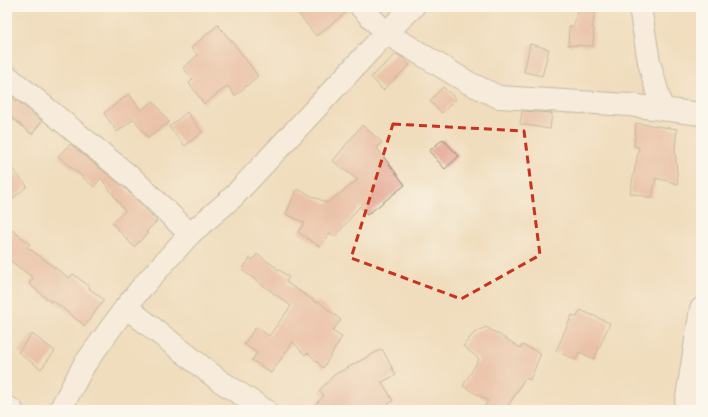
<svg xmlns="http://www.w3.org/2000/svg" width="708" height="417" font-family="Itim,sans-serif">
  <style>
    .building { fill: #e3a390 }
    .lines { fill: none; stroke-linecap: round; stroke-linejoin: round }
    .minor-casing { stroke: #888d78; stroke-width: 24 }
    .tertiary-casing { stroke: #888d78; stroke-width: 24 }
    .minor { stroke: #fff; stroke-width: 22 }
    .tertiary { stroke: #fff; stroke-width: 22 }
    .marked { fill: none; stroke: #c8321e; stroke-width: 3; stroke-dasharray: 8 5; stroke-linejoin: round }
  </style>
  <rect width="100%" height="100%" fill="#fbf7ec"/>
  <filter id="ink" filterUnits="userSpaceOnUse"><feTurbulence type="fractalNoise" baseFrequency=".025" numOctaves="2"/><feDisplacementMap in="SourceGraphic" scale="8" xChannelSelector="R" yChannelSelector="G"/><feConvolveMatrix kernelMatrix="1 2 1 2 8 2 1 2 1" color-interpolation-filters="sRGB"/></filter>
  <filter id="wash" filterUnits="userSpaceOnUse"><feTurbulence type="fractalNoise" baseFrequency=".012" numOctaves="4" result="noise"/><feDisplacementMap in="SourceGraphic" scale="16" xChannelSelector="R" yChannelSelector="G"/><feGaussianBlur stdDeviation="0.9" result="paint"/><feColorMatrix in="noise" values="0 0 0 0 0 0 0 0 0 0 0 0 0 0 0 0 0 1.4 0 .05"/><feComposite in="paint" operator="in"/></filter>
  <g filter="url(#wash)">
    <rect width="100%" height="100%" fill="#f0ddbd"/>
    <g id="blocks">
      <path class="building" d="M293 7H349V10L316 36Z
        M578 7H596L592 28H594L593 46 568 45 569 26H574Z
        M218 25 231 41H232L258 76 235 96 228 86 204 104 189 83 193 79 183 68 198 55 191 48Z
        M530 44 549 49 542 76 524 72Z
        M396 54 403 58 410 65 383 90 371 77Z
        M443 87 456 99 442 113 430 101Z
        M7 93 42 121 32 134 7 114Z
        M129 94 141 110 153 101 169 122 148 138 134 119 117 132 104 113Z
        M522 111 552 113 550 129 520 124Z
        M187 112 202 132 185 146 169 127Z
        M636 123 677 129 675 148 678 184 656 178 652 198 630 193 639 147 634 146Z
        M362 125 382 142 377 148 405 185 367 215 360 206 335 237 330 233 320 247 298 232 305 223 286 214 297 189 327 203 358 180 333 161Z
        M443 139 459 156 445 169 429 151Z
        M70 144 125 188 157 221 146 232 148 233 134 247 112 223 125 211 101 178 94 187 58 156Z
        M7 163 27 186 7 204Z
        M7 226 30 244 27 247 69 278 73 274 90 287 89 288 104 300 85 326 52 300 51 302 29 284 33 278 7 258Z
        M257 254 289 277 286 282 317 303 318 301 341 320 332 331 342 337 323 368 308 353 305 355 293 342 271 373 252 360 257 353 244 344 256 327 269 336 291 306 242 270 250 258 253 260Z
        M580 310 610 323 594 359 579 352 576 360 556 351 572 315 577 317Z
        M486 327 521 348 522 345 541 353 530 380 525 378 506 410H482L488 401 463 386 479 359 463 346 474 333Z
        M32 334 55 351 41 369 18 352Z
        M382 349 396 375 382 382 393 401 378 410H311L324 395 319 391 334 375Z"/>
    </g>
  </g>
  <g filter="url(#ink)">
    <use href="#blocks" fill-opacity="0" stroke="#888d78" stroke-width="1"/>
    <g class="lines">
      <g class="minor-casing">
        <path id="minor" d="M361 7 386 33 469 83 499 97 629 105 701 114
          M640 7 649 62 662 109
          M7 76 133 179 190 234
          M126 307 220 381 265 410
          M7 407 12 410
          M685 410 701 309"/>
      </g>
      <g class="tertiary-casing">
        <path id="tertiary" d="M60 410 84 365 126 307 142 287 190 234 233 197 386 33 413 7"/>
      </g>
      <use href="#minor" class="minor"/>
      <use href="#tertiary" class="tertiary"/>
    </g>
  </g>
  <path d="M0 0H708V417H0ZM393 124 524 131 540 255 461 299 351 258Z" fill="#f0ddbd" fill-opacity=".55" fill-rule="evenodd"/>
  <path class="marked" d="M393 124 524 131 540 255 461 299 351 258Z"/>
  <rect width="708" height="417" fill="none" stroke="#fbf7ec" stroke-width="24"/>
</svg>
